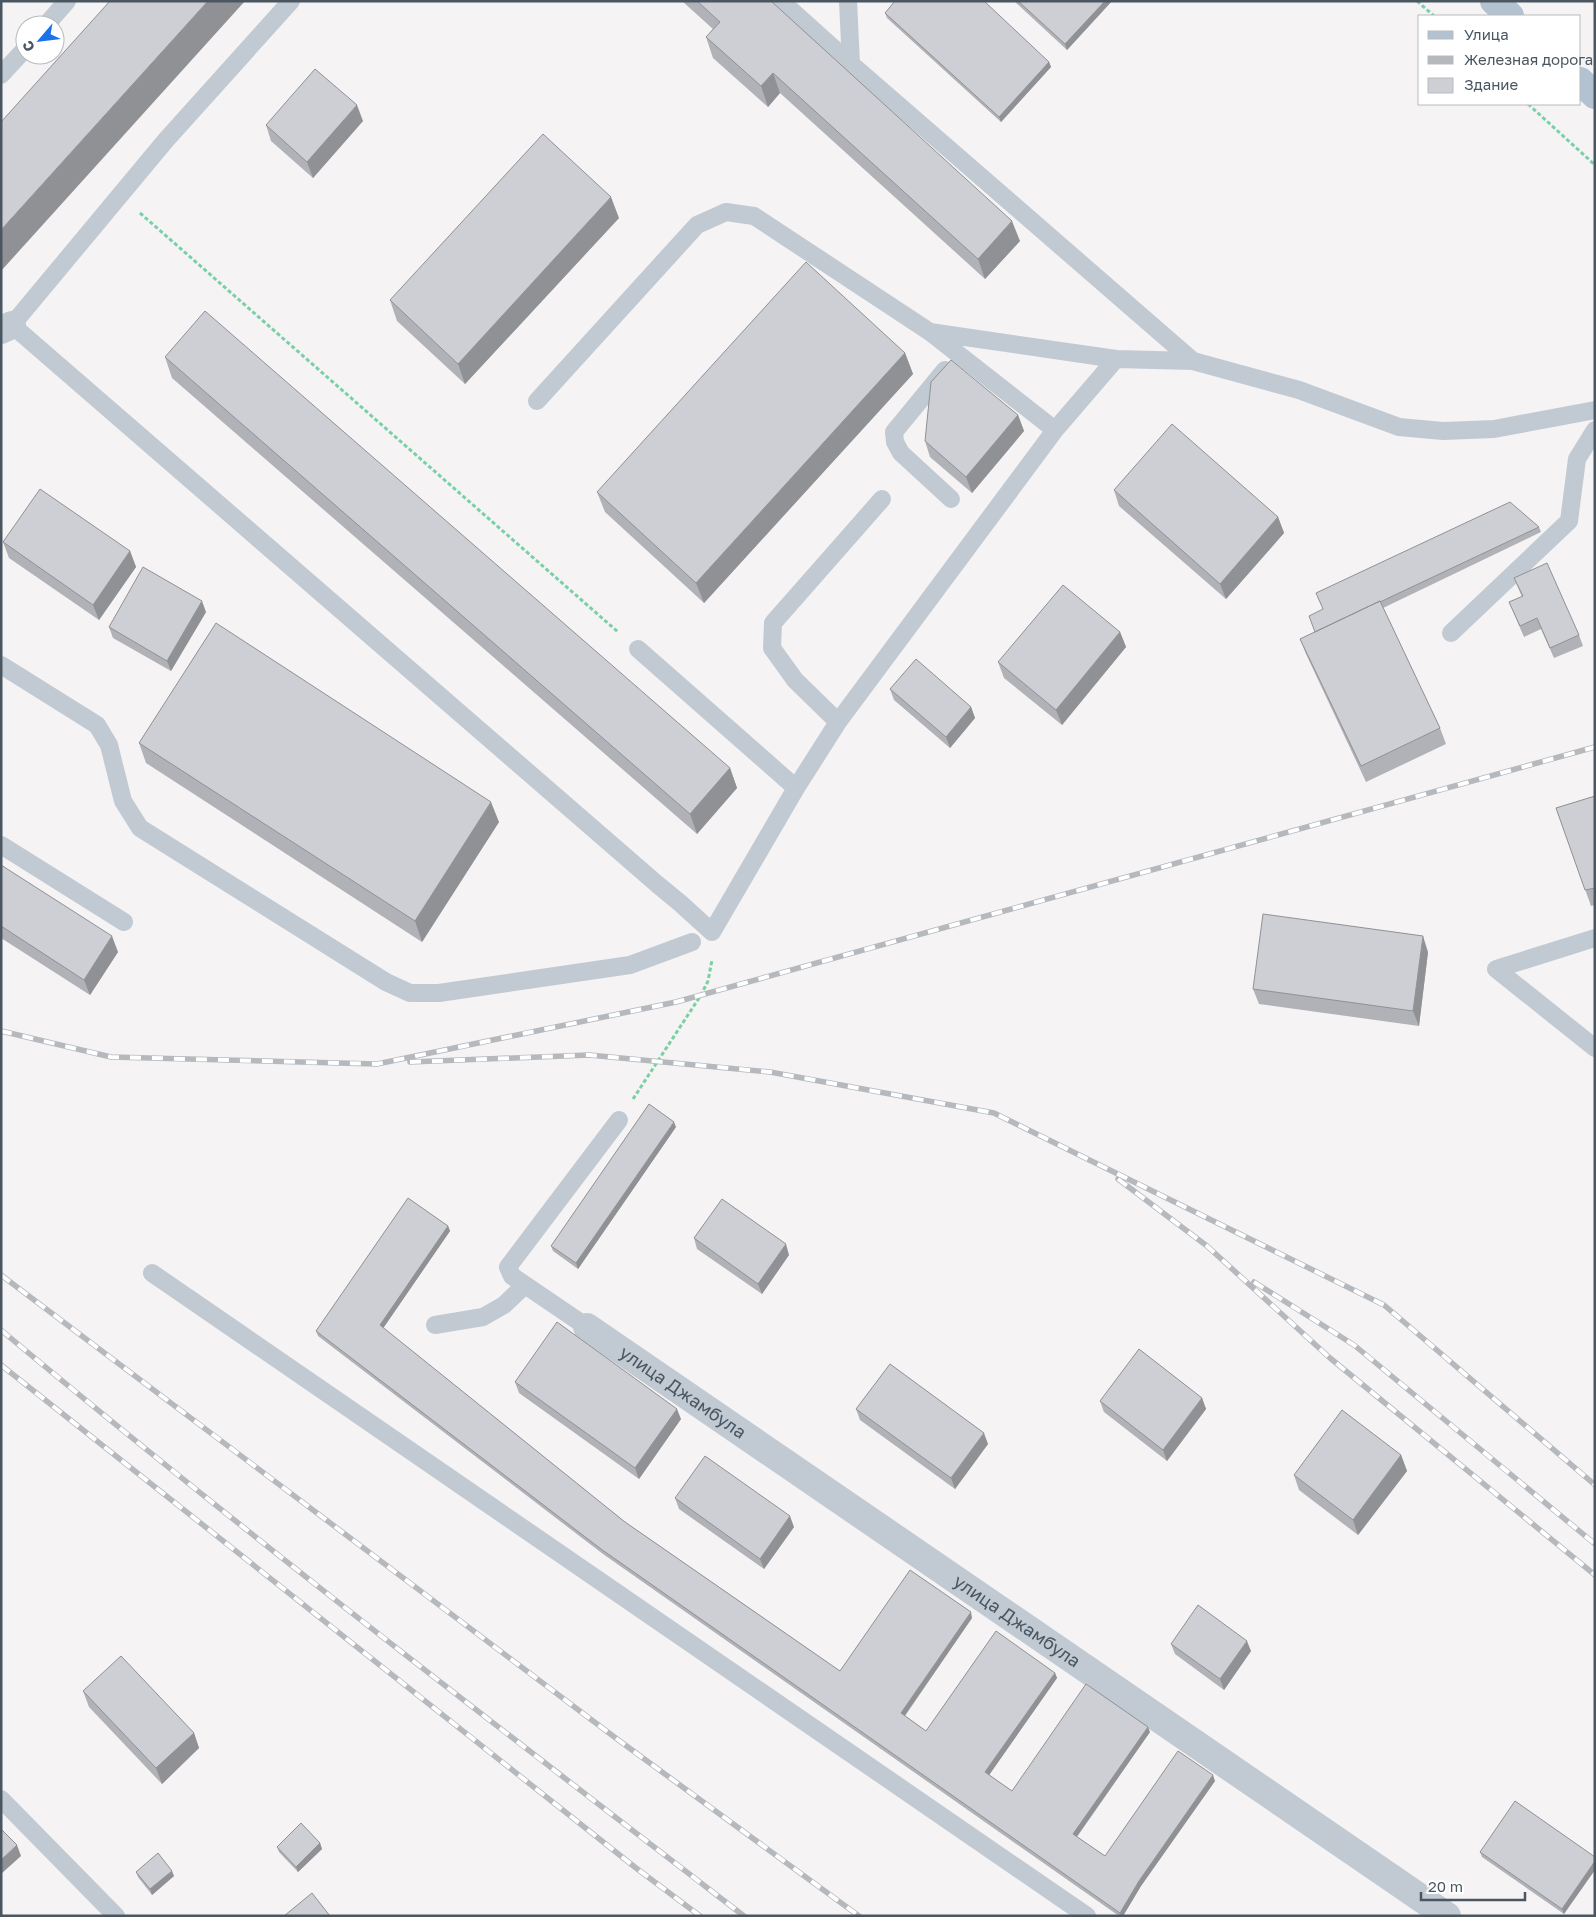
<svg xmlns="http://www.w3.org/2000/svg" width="1596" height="1917" font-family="'Golos Text',sans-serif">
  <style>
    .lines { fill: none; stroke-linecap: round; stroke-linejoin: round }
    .path { stroke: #7ad0a6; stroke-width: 3; stroke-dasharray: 4 2.5; stroke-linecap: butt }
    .service { stroke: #c1cad2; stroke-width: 18 }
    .minor { stroke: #c1cad2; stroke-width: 28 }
    .primary { stroke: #b3c2d1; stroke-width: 28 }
    .rail-casing { stroke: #b5b8bd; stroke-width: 5.5 }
    .rail { stroke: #fff; stroke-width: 4; stroke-dasharray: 11; stroke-linecap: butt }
    .wall { fill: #b0b2b7 }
    .shaded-wall { fill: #909195 }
    .building { fill: #cdcfd5; stroke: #909195 }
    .labels { text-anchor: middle; stroke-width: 5; stroke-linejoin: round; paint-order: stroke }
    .street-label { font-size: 18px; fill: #4a5661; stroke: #fff }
  </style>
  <rect width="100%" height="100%" fill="#f5f3f3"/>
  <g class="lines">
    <path class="path" d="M1417 1 1434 16
      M1528 104 1595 165
      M140 213 618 632
      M633 1099 701 995 708 981 712 960"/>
    <path class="service" d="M291 1 166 140 12 325 657 884 680 903 712 932 796 788 838 722 1055 430 1116 359 1193 361 1299 390 1399 427 1443 431 1494 429 1595 410
      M781 1 851 64 1193 361
      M848 1 851 64
      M46 25 67 1
      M1 75 25 49
      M945 370 894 432 895 442 901 453 951 499
      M537 401 697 225 726 212 754 216 930 332
      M1055 430 930 332 1116 359
      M1451 633 1569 521 1577 459 1595 430
      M638 649 796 788
      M1 665 97 725 109 745 123 801 140 828 386 982 410 993H439L630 965 692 942
      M838 722 795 680 772 648 773 623 882 499
      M1 845 124 922
      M1595 938 1496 969 1595 1048
      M152 1273 1087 1916
      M435 1325 483 1317 504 1305 525 1285
      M587 1327 512 1276 508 1267 619 1120
      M1 1799 116 1916"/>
    <g class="minor">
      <path d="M1 330 12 325"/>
      <path id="s1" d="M587 1327 1447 1916"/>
    </g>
    <path class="primary" d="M1494 1 1510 16
      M1580 81 1595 95"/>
    <g class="rail-casing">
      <path id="rail" d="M1 1031 111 1057 377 1064 676 1002 1595 747
        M410 1062 589 1055 770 1072 994 1113 1384 1305 1595 1485
        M1118 1179 1207 1246 1330 1358 1595 1575
        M1 1275 617 1739 859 1916
        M1254 1282 1354 1345 1595 1544
        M1 1330C243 1532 494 1724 744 1916
        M1 1365 636 1868 700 1916"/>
    </g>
    <use href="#rail" class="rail"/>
  </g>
  <path class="wall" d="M682 1H771L1020 241 985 279 780 93 768 107 713 58 706 37 713 29Z
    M1014 1H1112L1067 50Z
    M885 13 1049 62 1051 67 1001 122 887 18Z
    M363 121 313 178 271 141 266 125Z
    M619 218 465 384 397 321 390 300Z
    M905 353 913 374 704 603 605 512 597 492Z
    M165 357 730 768 737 788 697 834 172 378Z
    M1018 415 1024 431 972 493 930 457 925 441Z
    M1114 490 1278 517 1284 533 1226 599 1119 506Z
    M1539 527 1541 532 1383 608 1440 728 1446 744 1366 782 1306 654 1300 639 1315 632 1323 609 1316 593Z
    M3 542 130 551 136 567 99 620 9 558Z
    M1514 578 1579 635 1583 646 1554 658 1541 629 1524 637 1509 602 1522 597Z
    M206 612 171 671 113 638 109 627Z
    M1120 632 1126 647 1062 725 1004 678 998 662Z
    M890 689 971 707 975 718 950 748 894 700Z
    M139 743 499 822 422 942 146 763Z
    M1595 796V905L1591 906 1556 808Z
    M1 865 118 952 90 995 1 938Z
    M1428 952 1419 1026 1259 1004 1253 989Z
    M676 1127 578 1269 553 1251 551 1246Z
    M448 1226 450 1231 383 1328 625 1522 840 1671 972 1618 905 1716 926 1731 1055 1673 1057 1678 989 1775 1012 1791 1150 1732 1077 1837 1105 1856 1215 1781 1141 1886 1123 1916H1119L603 1554 318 1336 316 1331Z
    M694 1238 789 1255 762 1294 697 1249Z
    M515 1382 681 1419 639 1479 519 1393Z
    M1202 1398 1206 1409 1167 1461 1104 1412 1100 1401Z
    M856 1409 988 1444 955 1489 860 1420Z
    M1401 1455 1407 1471 1358 1535 1299 1490 1294 1475Z
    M675 1498 794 1527 764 1569 679 1509Z
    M1171 1644 1251 1651 1224 1690 1175 1654Z
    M83 1691 194 1733 199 1748 162 1784 89 1707Z
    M320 1843 322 1849 298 1872 279 1852 277 1847Z
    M1480 1852 1595 1857 1564 1914 1482 1857Z
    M136 1872 174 1876 152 1895 138 1877Z"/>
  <path class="shaded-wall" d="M208 1H245L1 271V230Z
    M1105 1H1112L1067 50 1065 44Z
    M1049 62 1051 67 1001 122 999 117Z
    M773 73 780 93 768 107 761 86Z
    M357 105 363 121 313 178 307 162Z
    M611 197 619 218 465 384 458 364Z
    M1012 221 1020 241 985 279 978 259Z
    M905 353 913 374 704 603 696 583Z
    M1018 415 1024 431 972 493 966 477Z
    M1278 517 1284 533 1226 599 1220 584Z
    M130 551 136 567 99 620 93 605Z
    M202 601 206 612 171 671 167 661Z
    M1120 632 1126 647 1062 725 1056 710Z
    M971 707 975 718 950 748 946 737Z
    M730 768 737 788 697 834 690 814Z
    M491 802 499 822 422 942 415 921Z
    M112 936 118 952 90 995 84 980Z
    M1423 936 1428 952 1419 1026 1413 1011Z
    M674 1122 676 1127 578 1269 576 1263Z
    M448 1226 450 1231 382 1330 380 1325Z
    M786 1244 789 1255 762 1294 758 1284Z
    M1202 1398 1206 1409 1167 1461 1163 1450Z
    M677 1409 681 1419 639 1479 635 1468Z
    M984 1433 988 1444 955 1489 951 1478Z
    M1401 1455 1407 1471 1358 1535 1353 1520Z
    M790 1516 794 1527 764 1569 760 1559Z
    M971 1612 972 1618 903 1718 901 1713Z
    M1247 1641 1251 1651 1224 1690 1220 1679Z
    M1055 1673 1057 1678 987 1778 985 1772Z
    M1148 1727 1150 1732 1075 1839 1073 1834Z
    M194 1733 199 1748 162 1784 156 1768Z
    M1213 1775 1215 1781 1141 1886 1123 1916H1121L1120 1913 1139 1881Z
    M320 1843 322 1849 298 1872 296 1867Z
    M17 1845 21 1856 1 1874V1860Z
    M1595 1861V1870L1564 1914 1562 1909Z
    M172 1871 174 1876 152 1895 150 1889Z"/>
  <path class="building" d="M110 1H208L1 230V122Z
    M697 1H771L1012 221 978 259 773 73 761 86 706 37 720 22Z
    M895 1H984L1049 62 999 117 885 13Z
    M1018 1H1105L1065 44Z
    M315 69 357 105 307 162 266 125Z
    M543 134 611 197 458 364 390 300Z
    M806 262 905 353 696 583 597 492Z
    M205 311 730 768 690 814 165 357Z
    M951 360 1018 415 966 477 925 441 931 382Z
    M1172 424 1278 517 1220 584 1114 490Z
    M40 489 130 551 93 605 3 542Z
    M1510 502 1539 527 1380 602V601L1315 632 1309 616 1323 609 1316 593Z
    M1547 563 1579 635 1550 648 1537 618 1520 626 1509 602 1523 596 1514 578Z
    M143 567 202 601 167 661 109 627Z
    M1063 585 1120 632 1056 710 998 662Z
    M1380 601 1440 728 1361 766 1300 639Z
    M216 623 491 802 415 921 139 743Z
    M916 659 971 707 946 737 890 689Z
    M1595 796V888L1585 890 1556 808Z
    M1 865 112 936 84 980 1 926Z
    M1263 914 1423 936 1413 1011 1253 989Z
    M649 1104 674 1122 576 1263 551 1246Z
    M408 1198 448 1226 380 1325 625 1522 840 1671 910 1570 971 1612 901 1713 926 1731 996 1631 1055 1673 985 1772 1012 1791 1086 1684 1148 1727 1073 1834 1105 1856 1178 1751 1213 1775 1139 1881 1120 1913 601 1549 316 1331Z
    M722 1199 786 1244 758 1284 694 1238Z
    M557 1322 677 1409 635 1468 515 1382Z
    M1139 1349 1202 1398 1163 1450 1100 1401Z
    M890 1364 984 1433 951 1478 856 1409Z
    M1342 1410 1401 1455 1353 1520 1294 1475Z
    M705 1456 790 1516 760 1559 675 1498Z
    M1198 1605 1247 1641 1220 1679 1171 1644Z
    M121 1656 194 1733 156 1768 83 1691Z
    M1515 1801 1595 1857V1861L1562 1909 1480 1852Z
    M301 1823 320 1843 296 1867 277 1847Z
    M1 1829 17 1845 1 1860Z
    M158 1853 172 1871 150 1889 136 1872Z
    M312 1893 330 1916H284Z"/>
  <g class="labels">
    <g class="street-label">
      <text dy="6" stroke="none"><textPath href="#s1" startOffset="116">улица Джамбула</textPath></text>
      <text dy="6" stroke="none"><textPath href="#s1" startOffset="521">улица Джамбула</textPath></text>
    </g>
  </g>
  <rect width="1596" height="1917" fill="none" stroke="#4a5661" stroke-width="5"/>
  <rect x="1418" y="15" width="162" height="90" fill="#ffffff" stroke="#b7bbc0"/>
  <rect x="1428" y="31" width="25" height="8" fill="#b3c2d1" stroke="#b7bbc0"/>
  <text x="1464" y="40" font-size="15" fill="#4a5661">Улица</text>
  <rect x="1428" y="56" width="25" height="8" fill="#b5b8bd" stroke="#b7bbc0"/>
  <text x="1464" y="65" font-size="15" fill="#4a5661">Железная дорога</text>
  <rect x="1428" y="78" width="25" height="15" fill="#cdcfd5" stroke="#b7bbc0"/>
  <text x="1464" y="90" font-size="15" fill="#4a5661">Здание</text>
  <g transform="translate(40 40) rotate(242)"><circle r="24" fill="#ffffff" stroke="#b7bbc0"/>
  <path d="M0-4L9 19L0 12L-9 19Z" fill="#1a73e8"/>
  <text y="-8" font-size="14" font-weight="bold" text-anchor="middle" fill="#4a5661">С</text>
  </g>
  <path d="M1421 1892v8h104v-8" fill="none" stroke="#4a5661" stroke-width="2.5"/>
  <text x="1428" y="1892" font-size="15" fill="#4a5661" stroke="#ffffff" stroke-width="4" paint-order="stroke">20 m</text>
</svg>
